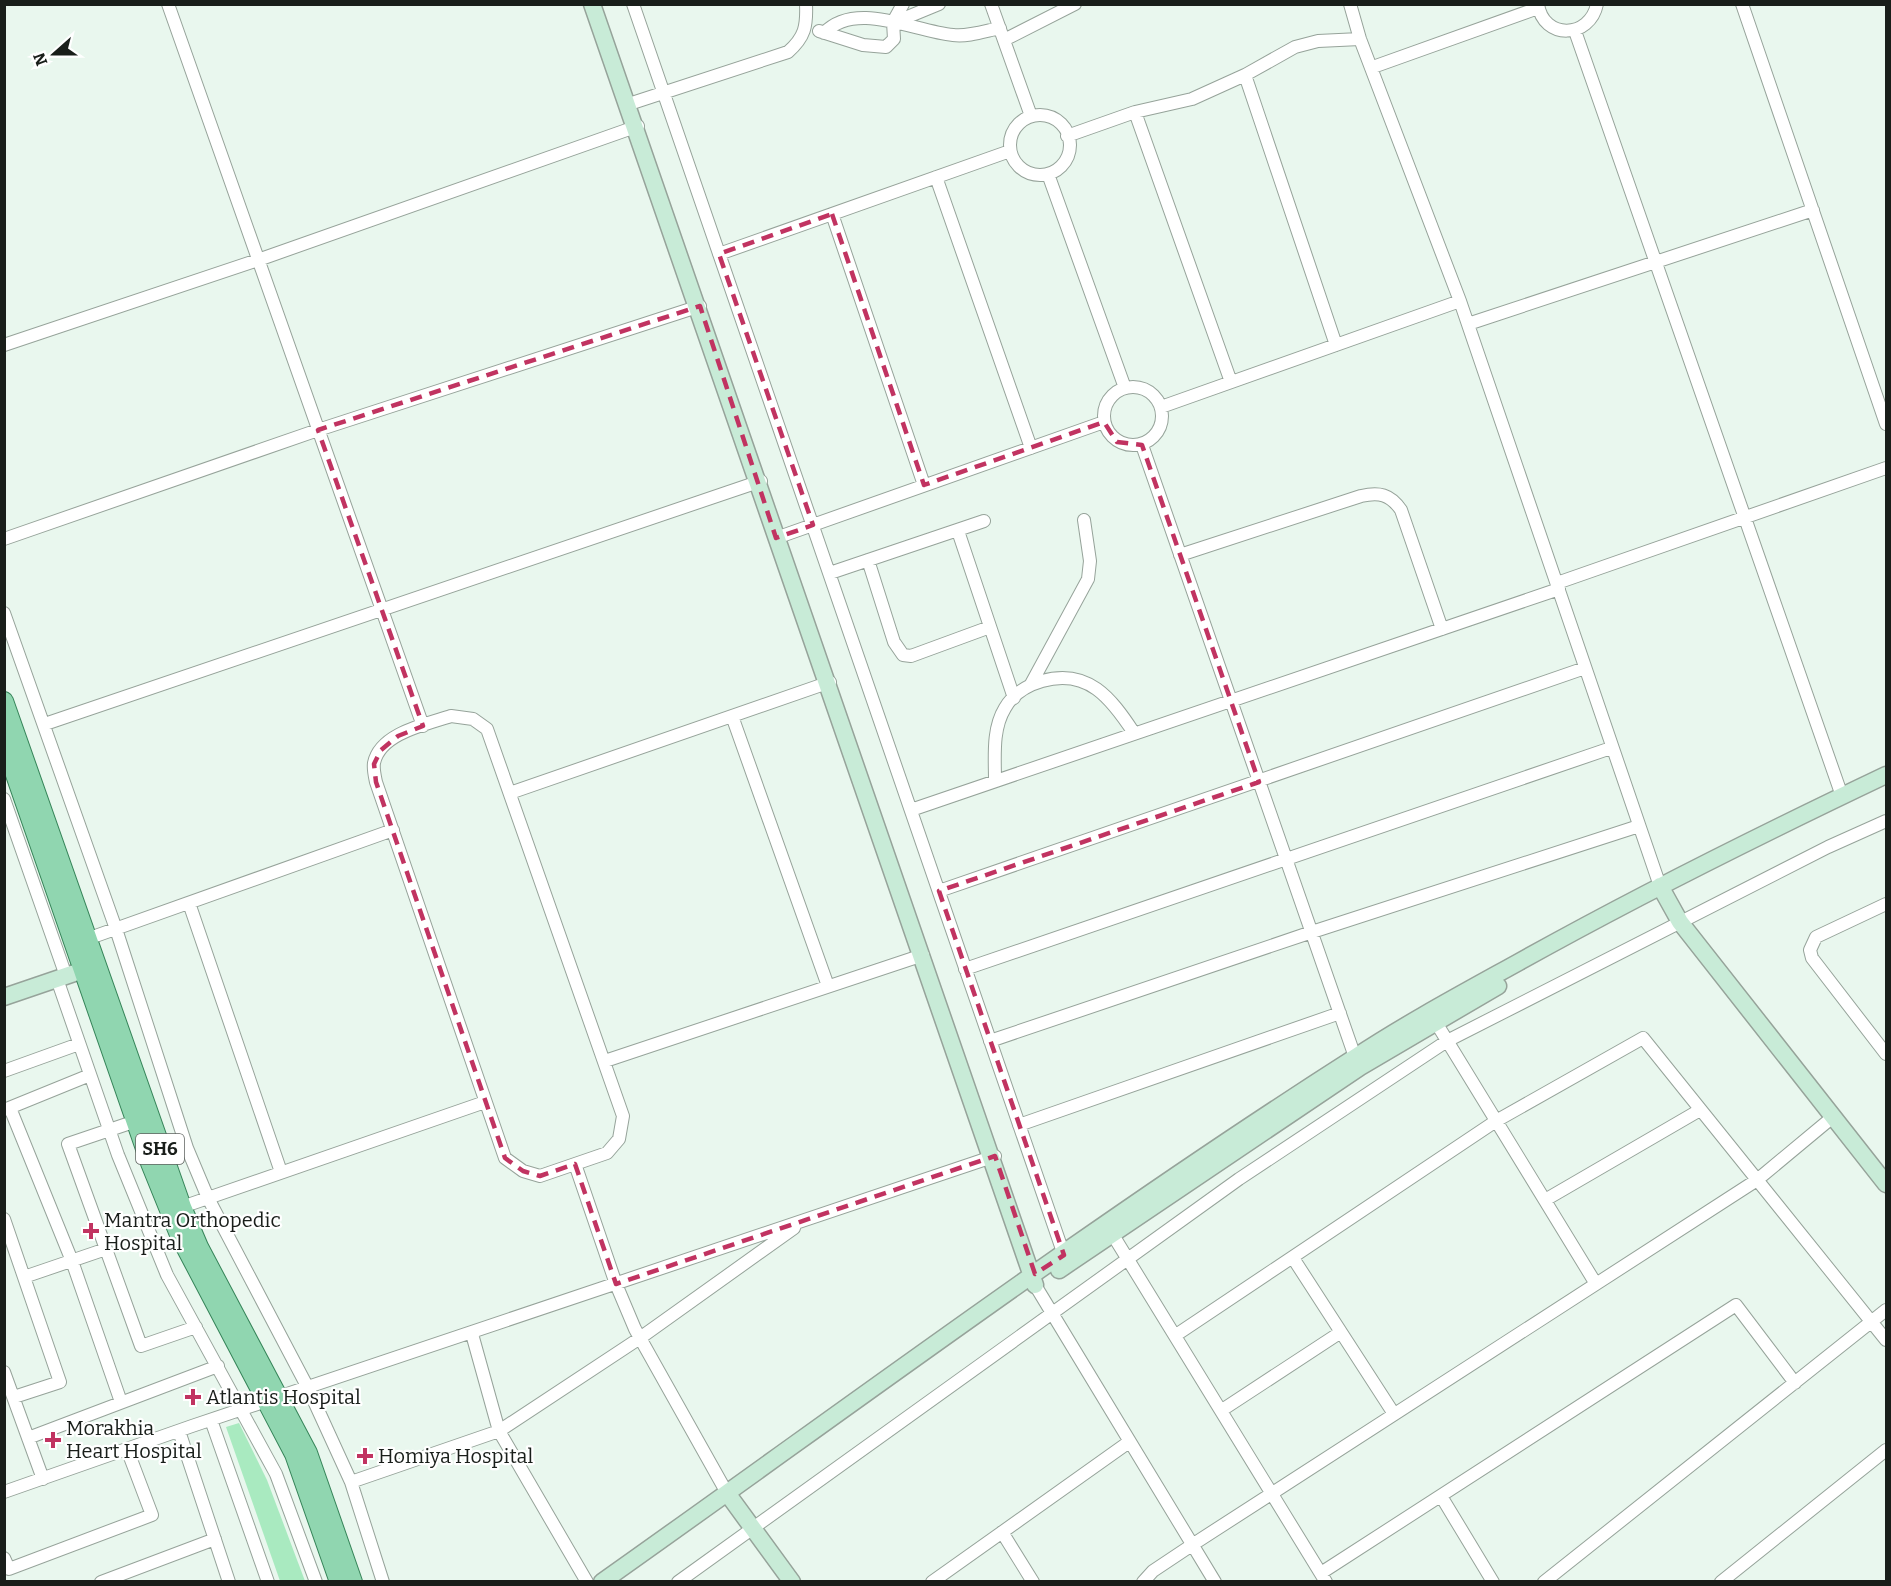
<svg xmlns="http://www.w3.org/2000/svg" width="1891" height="1586" font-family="Bitter,serif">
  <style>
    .green { fill: #a9eac0 }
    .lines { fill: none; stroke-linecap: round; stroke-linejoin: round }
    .street-casing { stroke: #96a39a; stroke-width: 14 }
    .secondary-casing { stroke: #96a39a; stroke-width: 19 }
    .primary-casing { stroke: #368459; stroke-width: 20 }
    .street { stroke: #fff; stroke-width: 12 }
    .secondary { stroke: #c8ebd7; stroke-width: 16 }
    .primary { stroke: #90d6b0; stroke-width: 18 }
    .marked { fill: none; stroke: #c13361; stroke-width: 4.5; stroke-dasharray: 12 8; stroke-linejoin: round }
    .poi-dot { fill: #c13361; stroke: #fff; stroke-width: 2 }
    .labels { text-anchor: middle; stroke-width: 4.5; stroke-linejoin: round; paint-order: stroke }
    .shield { fill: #fff; stroke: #5e625f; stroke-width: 1.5 }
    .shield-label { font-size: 18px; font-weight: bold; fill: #191e1a }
    .poi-label { font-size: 20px; fill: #191e1a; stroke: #fff; text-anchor: start }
  </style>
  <rect width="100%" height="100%" fill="#e9f7ee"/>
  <path class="green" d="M239 1423 267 1480 305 1581H280L226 1427Z"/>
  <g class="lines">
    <g class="street-casing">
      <path id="street" d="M168 4 423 726
        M633 4 1064 1255
        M991 4 1031 116
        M1350 4 1360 39 1460 301 1660 886
        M1538 4C1543 40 1590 39 1597 4
        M1742 4 1886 424
        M905 18 939 4
        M819 31 863 45 886 47 894 39 893 22 903 4
        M1575 31 1842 796
        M824 33C856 0 913 31 953 35 968 37 985 31 1000 28
        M1004 40 1075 4
        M1373 67 1538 8
        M1245 75 1336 345
        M626 105 788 52C805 37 807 26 806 4
        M1135 112 1231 382
        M1010 145a30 30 0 1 1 60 0a30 30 0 1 1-60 0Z
        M1067 136 1135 112 1192 99 1245 75 1295 47 1318 41 1360 39
        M1048 174 1125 388
        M936 177 1031 448
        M832 214 924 485
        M719 254 1010 151
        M1468 324 1813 210
        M4 345 258 260 638 126
        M1104 416a29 29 0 1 1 58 0a29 29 0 1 1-58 0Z
        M1161 407 1460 301
        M1142 445 1355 1057
        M958 531 1014 698
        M776 538 1104 422
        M4 539 318 430 700 306
        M1180 555 1361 496C1379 492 1390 494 1401 510L1442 629
        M868 560 894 642 903 655 911 656 990 627
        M830 573 984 521
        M1557 583 1886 468
        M4 613 116 929 187 1148 208 1198 308 1388 351 1482 383 1582
        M1031 684 1088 579 1090 561 1084 520
        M451 716 473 719 487 729 623 1116 619 1139 607 1153 540 1176 523 1171 505 1158 376 782C375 777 373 769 374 763 380 733 427 724 451 716Z
        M732 716 828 986
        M45 724 761 481
        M995 781C995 757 992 729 1005 708 1013 694 1028 685 1042 681 1088 668 1111 698 1134 733
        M510 793 830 682
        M4 799 66 976
        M911 810 1559 589
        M939 891 1585 668
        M189 903 281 1172
        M1886 904 1816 937 1810 950 1812 958 1886 1054
        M87 939 393 830
        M965 969 1611 748
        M57 979 118 1155 167 1275 276 1474 316 1582
        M1432 1016 1596 1284
        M990 1041 1312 932 1639 826
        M605 1061 923 955
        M4 1071 79 1044
        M10 1108 72 1261 121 1402
        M4 1110 90 1075
        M136 1121 68 1144 141 1346 196 1327
        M1019 1125 1340 1013
        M575 1164 616 1284 635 1329 727 1493
        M1545 1200 1700 1110
        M182 1207 485 1102
        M4 1219 60 1382 14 1397
        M1108 1227 1326 1582
        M1293 1258 1394 1414
        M24 1277 106 1249
        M1035 1285 1215 1582
        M1176 1335 1496 1121 1643 1038 1886 1340
        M4 1372 43 1479
        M1222 1410 1341 1332
        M211 1420 268 1582
        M179 1431 229 1582
        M28 1438 218 1366
        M351 1482 499 1431 472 1334
        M4 1492 192 1426 995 1156
        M1441 1496 1493 1582
        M1002 1532 1033 1582
        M4 1558 9 1569 152 1515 127 1449
        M1321 1573 1736 1305 1795 1383
        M101 1582 215 1539
        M587 1582 499 1431 640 1338 794 1228
        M678 1582 1239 1179 1447 1041 1828 847 1886 821
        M932 1582 1129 1442
        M1143 1582 1153 1571 1192 1545 1757 1180 1834 1116
        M1544 1582 1886 1310
        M1721 1582 1886 1450"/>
    </g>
    <g class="secondary-casing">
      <path id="secondary" d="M592 4 1035 1285
        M1660 886 1680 922 1886 1184
        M4 997 95 966
        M1059 1270 1360 1067 1498 986
        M727 1493 792 1582
        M602 1582C852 1405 1097 1222 1354 1058 1407 1023 1463 993 1519 962 1639 895 1762 834 1886 775"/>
    </g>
    <g class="primary-casing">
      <path id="primary" d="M4 701 182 1207 199 1247 308 1453 353 1582
        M4 743 150 1163 180 1237 294 1454 339 1582"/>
    </g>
    <use href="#street" class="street"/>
    <use href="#secondary" class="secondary"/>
    <use href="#primary" class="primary"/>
  </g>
  <path class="marked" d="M832 214 924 485 1104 422 1117 442 1142 445 1259 782 939 891 1064 1255 1035 1274 995 1156 616 1284 575 1164 540 1176 523 1171 505 1158 376 782 374 764 381 750 398 736 423 726 318 430 700 306 776 538 813 525 719 254Z"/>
  <g class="poi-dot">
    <path d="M88 1222h6v6h6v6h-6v6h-6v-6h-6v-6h6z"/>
    <path d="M190 1388h6v6h6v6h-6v6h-6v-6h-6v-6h6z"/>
    <path d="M50 1431h6v6h6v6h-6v6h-6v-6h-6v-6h6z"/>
    <path d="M362 1447h6v6h6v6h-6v6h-6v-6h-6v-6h6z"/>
  </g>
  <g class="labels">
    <rect class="shield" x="136" y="1134" width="48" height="30" rx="4.5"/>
    <g class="shield-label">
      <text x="160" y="1155">SH6</text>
    </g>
    <g class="poi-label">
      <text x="104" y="1227">Mantra Orthopedic<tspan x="104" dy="23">Hospital</tspan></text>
      <text x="206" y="1404">Atlantis Hospital</text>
      <text x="66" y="1435">Morakhia<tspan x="66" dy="23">Heart Hospital</tspan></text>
      <text x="378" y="1463">Homiya Hospital</text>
    </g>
  </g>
  <rect width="1891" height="1586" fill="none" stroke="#191e1a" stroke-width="12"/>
  <g transform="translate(54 54) rotate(249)" stroke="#ffffff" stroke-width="4.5" paint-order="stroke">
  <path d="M0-4.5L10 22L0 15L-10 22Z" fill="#191e1a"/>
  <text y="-9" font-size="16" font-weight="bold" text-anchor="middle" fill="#191e1a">N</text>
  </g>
</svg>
